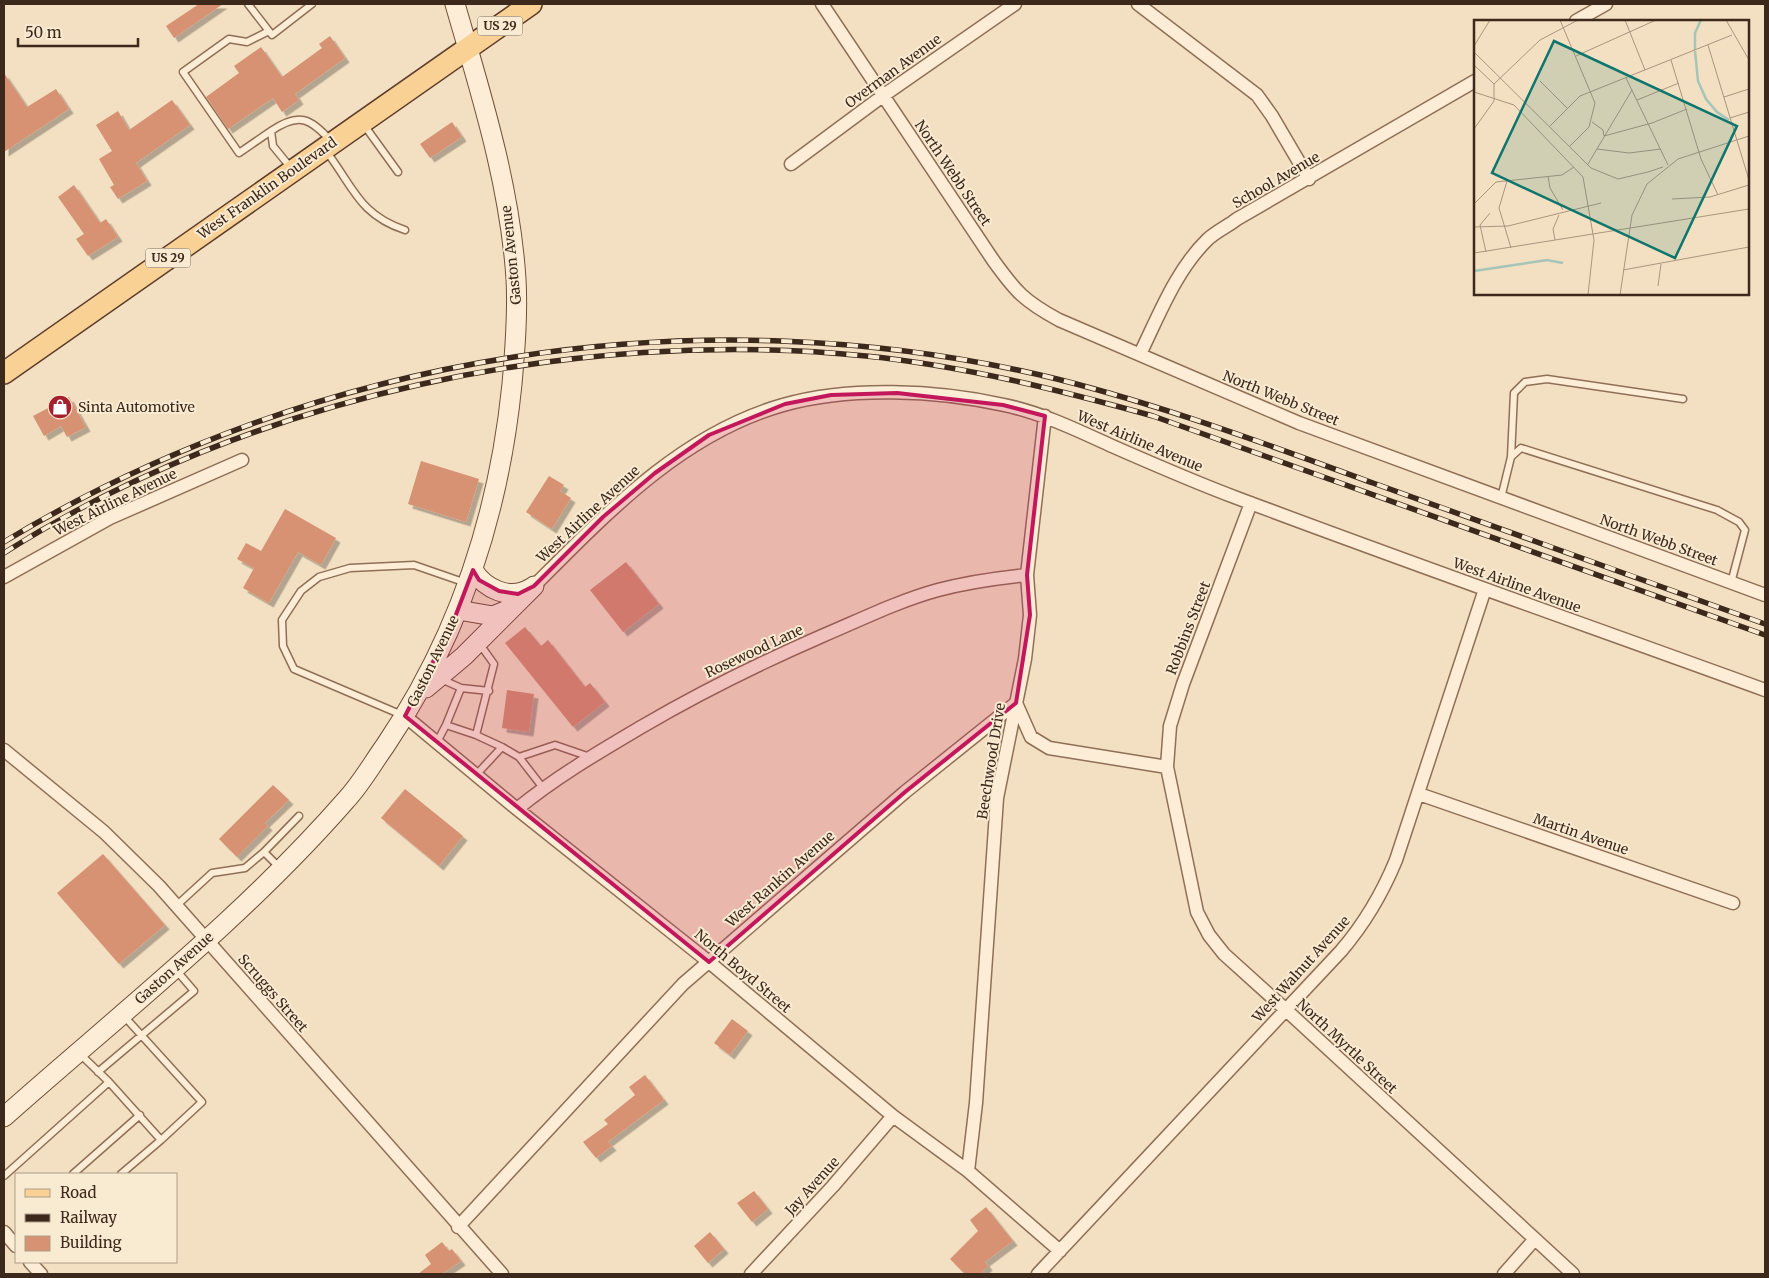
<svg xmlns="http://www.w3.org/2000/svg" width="1769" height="1278" font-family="Merriweather,serif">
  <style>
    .building { fill: #d69273; filter: url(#shadow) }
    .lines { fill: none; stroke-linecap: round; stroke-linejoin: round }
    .service-casing { stroke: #8f6f56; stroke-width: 9 }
    .minor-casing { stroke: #8f6f56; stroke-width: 15 }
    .secondary-casing { stroke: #715039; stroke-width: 21 }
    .primary-casing { stroke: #5d3d2b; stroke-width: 24 }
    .service { stroke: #fdedd6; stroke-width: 6 }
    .minor { stroke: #fdedd6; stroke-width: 12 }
    .secondary { stroke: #fdedd6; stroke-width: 19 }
    .primary { stroke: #fad195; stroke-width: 21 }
    .rail-casing { stroke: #3d291c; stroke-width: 5.5 }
    .rail { stroke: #f9ead2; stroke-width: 4; stroke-dasharray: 11; stroke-linecap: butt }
    .marked { fill: #c2185b; fill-opacity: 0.2; stroke: #c2185b; stroke-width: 4; stroke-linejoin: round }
    .labels { text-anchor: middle; stroke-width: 4; stroke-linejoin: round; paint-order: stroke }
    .shield { fill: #f9ead2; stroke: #756353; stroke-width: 1 }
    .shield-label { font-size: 12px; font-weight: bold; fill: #3d291c }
    .street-label { font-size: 14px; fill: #3d291c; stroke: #f9ead2 }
    .poi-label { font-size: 14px; fill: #3d291c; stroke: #f9ead2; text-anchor: start }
    .inset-river { fill: none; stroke: #a4c5b8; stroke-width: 2.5 }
    .inset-road { fill: none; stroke: #aa967f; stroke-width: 1 }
    .view { fill: #0f766e; fill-opacity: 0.15; stroke: #0f766e; stroke-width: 2.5 }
    .inset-edge { fill: none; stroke: #3d291c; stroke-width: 2.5 }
  </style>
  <defs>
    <filter id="shadow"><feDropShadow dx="4.5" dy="4.5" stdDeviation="0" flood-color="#0004"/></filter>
  </defs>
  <rect width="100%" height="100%" fill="#f3dfc1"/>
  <path class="building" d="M199 4H223L174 38 166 26Z
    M330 36 345 58 295 94 299 100 282 112 273 98 228 129 206 97 239 73 234 66 261 47 282 77 322 48 319 44Z
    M4 73 27 107 56 89 69 109 4 152Z
    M172 100 190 125 136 163 147 181 118 199 110 187 114 185 99 159 112 151 96 125 118 111 129 130Z
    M452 122 462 137 430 158 420 144Z
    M74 185 100 223 106 219 118 237 88 256 76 239 84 234 58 197Z
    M69 397 86 427 67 437 61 426 44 436 33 416Z
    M421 461 479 479 466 522 408 504Z
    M549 476 564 485 560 491 571 498 552 529 526 512Z
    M285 509 336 538 321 565 298 552 269 603 243 588 254 568 237 559 246 543 261 551Z
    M626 562 659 604 623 632 590 590Z
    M525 627 541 646 548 640 585 687 590 683 605 702 573 727 505 643Z
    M507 690 534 694 529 732 502 728Z
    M273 785 289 800 265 823 268 826 237 857 219 839Z
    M405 789 463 836 439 866 381 818Z
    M103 854 165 925 119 964 57 893Z
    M732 1019 748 1031 730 1055 714 1043Z
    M645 1075 664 1100 608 1142 612 1146 596 1158 583 1142 608 1124 604 1120 635 1095 629 1087Z
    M754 1191 768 1209 752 1222 737 1203Z
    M986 1207 1013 1241 985 1262 988 1266 980 1274H965L950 1259 978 1231 970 1220Z
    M710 1232 724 1249 708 1263 694 1246Z
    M442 1242 449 1251 452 1249 461 1261 442 1274H418L431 1264 425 1255Z"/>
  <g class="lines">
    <g class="service-casing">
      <path id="service" d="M248 4 272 35 312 4
        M269 31 247 42 229 39 183 72 239 153 271 131
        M364 125 398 172
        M326 151C353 186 359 215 405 230
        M291 168 273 146 271 131C299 112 310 118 331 141
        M1511 457 1514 393 1525 382 1547 379 1683 399
        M1501 498 1511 457 1521 448 1717 510 1739 522 1745 530 1731 583
        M441 679 461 688
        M402 715 294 669 283 646 282 620 301 591 319 577 350 568 414 565 466 583
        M476 735 446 725 461 688 489 691
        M437 742 446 725
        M502 747 519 757 543 788
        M519 757 555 745 590 757
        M476 775 502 747 476 735 494 664 479 643
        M264 852 299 816
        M176 906 212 873 245 868 264 852 280 868
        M98 1072 194 991 176 970
        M109 1082 161 1140 202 1102 123 1015
        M73 1174 140 1115
        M121 1174 161 1140
        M4 1176 109 1082 80 1054"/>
    </g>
    <g class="minor-casing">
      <path id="minor" d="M822 4 993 260C1016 292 1024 301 1059 320L1299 423 1765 595
        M1138 4 1257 95 1272 116 1309 179
        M1576 21 1606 4
        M791 164 884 95 1015 4
        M1140 354C1159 315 1176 270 1208 239 1217 231 1228 226 1237 219L1475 81
        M1251 503 1183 684 1170 726 1167 767 1197 912 1209 935 1224 954 1285 1009 1573 1274
        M4 577 110 518 242 460
        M534 586C607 513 681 434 783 405 849 386 937 390 1004 405 1042 413 1077 430 1112 446 1153 464 1194 482 1237 498 1412 564 1589 626 1765 690
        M405 716 517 809 709 962 893 1116 968 1171 1060 1251
        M4 750 104 832 159 886 502 1274
        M1419 794 1733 903
        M517 809C556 777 599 752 643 726 701 692 760 663 822 636 860 620 898 601 938 590 968 582 997 578 1027 575
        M968 1171 976 1103 997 798 1025 659 1030 615 1027 575 1045 416
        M458 1227 683 984 905 792 1016 703 1031 737 1049 748 1167 767
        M4 1232 16 1246
        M30 1262 41 1274
        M751 1274 833 1186 893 1116
        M1038 1274 1341 951C1365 923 1382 894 1396 860L1485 589
        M1504 1274 1534 1240"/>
    </g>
    <g class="secondary-casing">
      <path id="secondary" d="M473 570C485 589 510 601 531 588
        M458 610 493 616 510 609
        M426 688 464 656 534 586
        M4 1117C120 1014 244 917 346 800 361 784 372 764 385 746 458 638 499 514 512 384 515 350 518 314 516 279 510 185 481 94 455 4"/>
    </g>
    <g class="primary-casing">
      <path id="primary" d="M4 373 531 4"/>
    </g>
    <use href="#service" class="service"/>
    <use href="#minor" class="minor"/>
    <use href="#secondary" class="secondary"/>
    <use href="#primary" class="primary"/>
    <g class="rail-casing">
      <path id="rail" d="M4 542C316 353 701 292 1057 379 1164 406 1269 445 1373 483 1504 530 1635 577 1765 624
        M4 553C251 396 576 327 866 356 964 366 1059 390 1153 416L1765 635"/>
    </g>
    <use href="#rail" class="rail"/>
  </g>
  <path class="marked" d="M897 393 1003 405 1045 416 1027 575 1030 615 1016 703 905 792 709 962 405 716 452 625 473 570 479 580 499 591 518 594 534 586 603 517 655 473 709 435 785 404 831 395Z"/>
  <defs>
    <g id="shop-disc" transform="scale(1.25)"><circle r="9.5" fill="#a61f2d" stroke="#f9ead2"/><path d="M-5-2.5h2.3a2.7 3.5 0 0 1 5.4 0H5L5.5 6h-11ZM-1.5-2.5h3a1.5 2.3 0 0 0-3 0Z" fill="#fff"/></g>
  </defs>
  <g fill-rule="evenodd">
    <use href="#shop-disc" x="60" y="407"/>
  </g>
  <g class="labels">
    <g class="shield">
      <rect x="477.5" y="16.5" width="45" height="19" rx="4"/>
      <rect x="145.5" y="248.5" width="45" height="19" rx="4"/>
    </g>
    <g class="shield-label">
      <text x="500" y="30">US 29</text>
      <text x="168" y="262">US 29</text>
    </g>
    <g class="street-label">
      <text transform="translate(893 71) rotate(-36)" y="5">Overman Avenue</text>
      <text transform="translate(953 173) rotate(56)" y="5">North Webb Street</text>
      <text transform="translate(1276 180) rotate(-30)" y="5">School Avenue</text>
      <text transform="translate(267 188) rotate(-35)" y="5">West Franklin Boulevard</text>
      <text transform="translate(511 255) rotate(-96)" y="5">Gaston Avenue</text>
      <text transform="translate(1281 398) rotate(22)" y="5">North Webb Street</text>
      <text transform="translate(1140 441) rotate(23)" y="5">West Airline Avenue</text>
      <text transform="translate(115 502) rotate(-26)" y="5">West Airline Avenue</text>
      <text transform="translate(588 514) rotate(-43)" y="5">West Airline Avenue</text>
      <text transform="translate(1659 540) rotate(20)" y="5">North Webb Street</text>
      <text transform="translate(1517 585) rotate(20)" y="5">West Airline Avenue</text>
      <text transform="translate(1188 628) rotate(-69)" y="5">Robbins Street</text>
      <text transform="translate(754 651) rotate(-25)" y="5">Rosewood Lane</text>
      <text transform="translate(433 661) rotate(-64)" y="5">Gaston Avenue</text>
      <text transform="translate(991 761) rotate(-81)" y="5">Beechwood Drive</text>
      <text transform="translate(1581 834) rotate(19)" y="5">Martin Avenue</text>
      <text transform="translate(780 879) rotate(-41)" y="5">West Rankin Avenue</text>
      <text transform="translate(174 968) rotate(-42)" y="5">Gaston Avenue</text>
      <text transform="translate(1301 969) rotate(-48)" y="5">West Walnut Avenue</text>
      <text transform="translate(743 971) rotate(40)" y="5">North Boyd Street</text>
      <text transform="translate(273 993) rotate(49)" y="5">Scruggs Street</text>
      <text transform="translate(1347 1046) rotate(43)" y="5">North Myrtle Street</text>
      <text transform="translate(812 1186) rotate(-48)" y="5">Jay Avenue</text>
    </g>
    <g class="poi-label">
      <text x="78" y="412">Sinta Automotive</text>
    </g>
  </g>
  <g transform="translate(1474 20)">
    <rect width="275" height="275" fill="#f3dfc1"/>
    <path class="inset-river" d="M221 30V13L227 0M221 31 224 61 232 79 243 92 255 100M0 251 73 240 89 243"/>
    <path class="inset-road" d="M86 0 121 83 115 107 96 126M151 0 171 50M252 0 275 40M234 25 275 160M0 26 16 0M0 32 117 148 144 159 174 152M102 36 182 0M197 40 227 139 244 175M0 45 20 64M152 58 194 145M66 61 93 88M20 64 66 20 104 0M0 72 40 85 109 157 120 220 114 275M250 77 275 69M163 80 205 63M256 98 275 92M118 102 129 110 130 116 178 103 213 89M76 106 106 76 258 15M0 109 20 81V64M123 129 155 133 187 129M114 144 158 70M174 152 189 147M74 156 76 168 89 190M33 161 25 188 37 228M198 179 236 177 275 165M0 184 22 162 88 155 100 147M0 207 34 206 127 183M81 220 79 209 85 195M12 232 6 205 16 193M0 233 275 189M149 250 275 227M184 266 187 244M146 275 158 195 173 164 204 139 275 116"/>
    <path class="view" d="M80 21 263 106 201 238 18 153Z"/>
    <rect width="275" height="275" class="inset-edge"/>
  </g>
  <rect width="1769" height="1278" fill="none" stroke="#3d291c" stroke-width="10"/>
  <rect x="15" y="1173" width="162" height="90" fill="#f9ead2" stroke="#ae9d89"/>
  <rect x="25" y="1189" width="25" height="8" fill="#fad195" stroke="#ae9d89"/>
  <text x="60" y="1198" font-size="15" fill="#3d291c">Road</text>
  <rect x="25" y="1214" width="25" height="8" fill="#3d291c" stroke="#ae9d89"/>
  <text x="60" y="1223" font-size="15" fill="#3d291c">Railway</text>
  <rect x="25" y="1236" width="25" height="15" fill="#d69273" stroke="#ae9d89"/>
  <text x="60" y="1248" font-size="15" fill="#3d291c">Building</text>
  <path d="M18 38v8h120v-8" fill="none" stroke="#3d291c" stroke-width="2.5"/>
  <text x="25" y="38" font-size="15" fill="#3d291c" stroke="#f9ead2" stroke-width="4" paint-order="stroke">50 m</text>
</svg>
